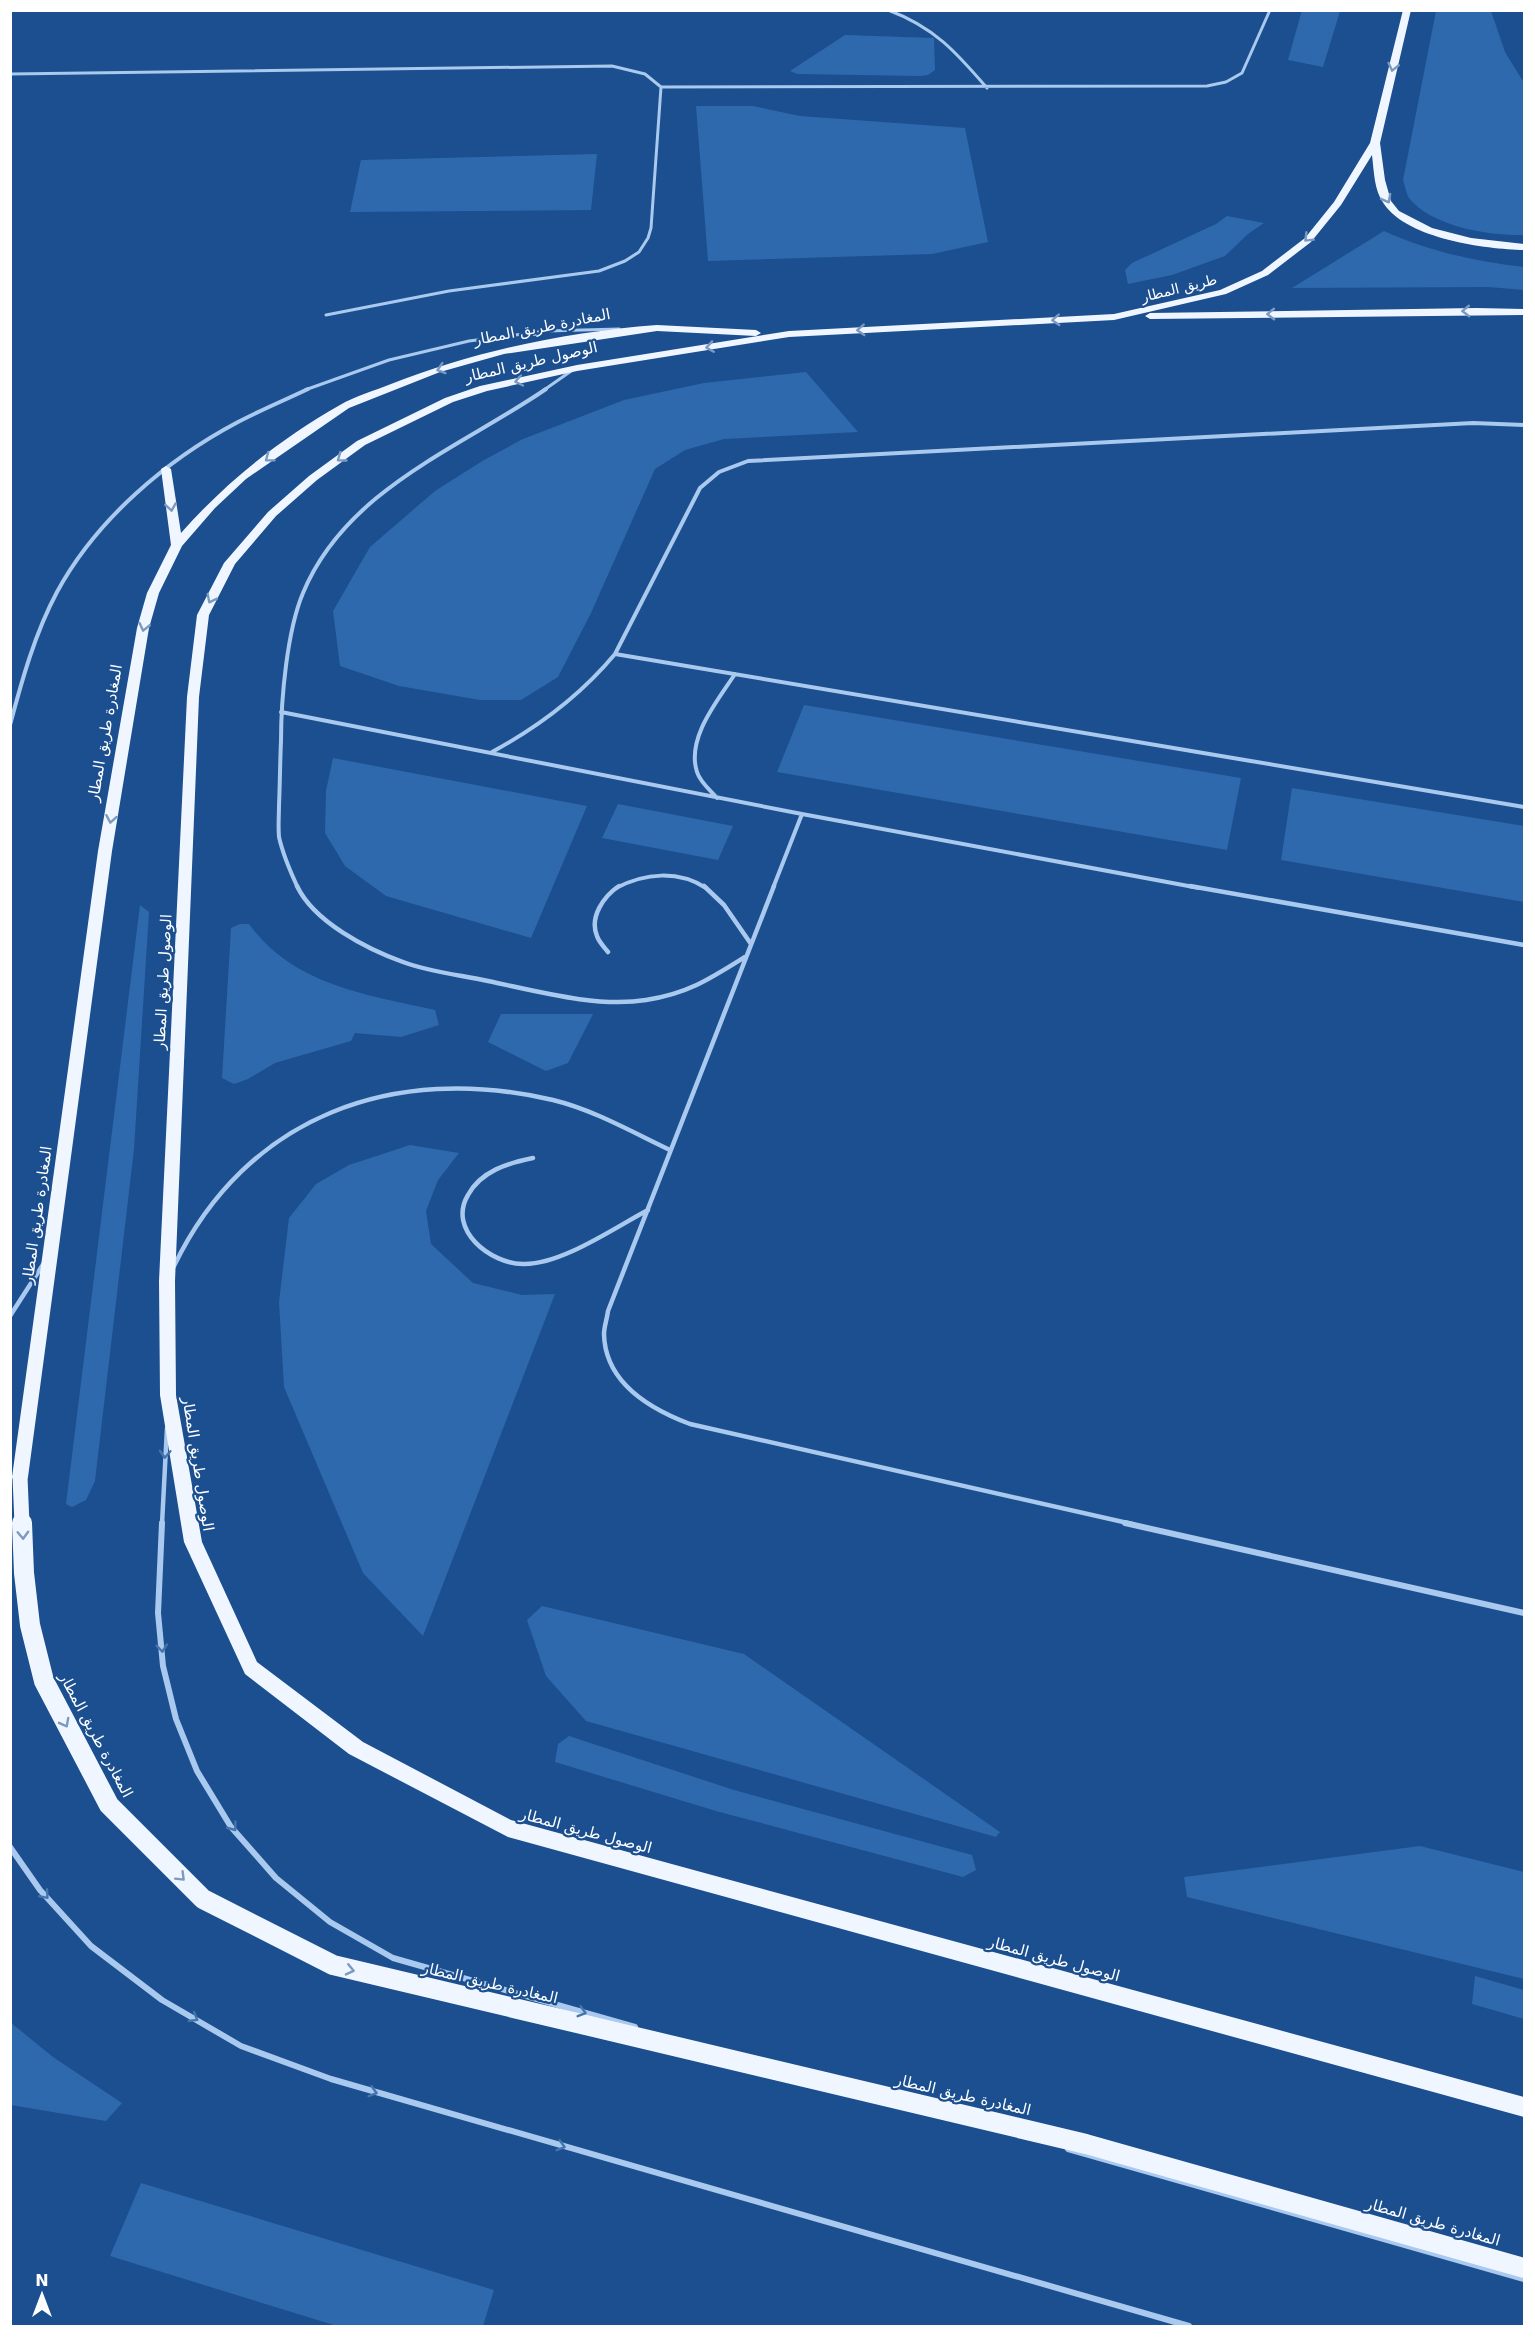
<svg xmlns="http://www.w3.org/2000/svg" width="1535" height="2337" font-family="'DejaVu Sans','Noto Naskh Arabic',sans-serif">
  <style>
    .green { fill: #2e69ad }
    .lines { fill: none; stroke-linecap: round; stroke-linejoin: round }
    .service-far3 { stroke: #a9c9ee; stroke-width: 3 }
    .service-far2 { stroke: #a9c9ee; stroke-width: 4 }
    .service-far1 { stroke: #a9c9ee; stroke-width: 4.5 }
    .service { stroke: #a9c9ee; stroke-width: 6 }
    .primary { fill: #f0f6ff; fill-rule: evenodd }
    .primary-bridge-far1 { stroke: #f0f6ff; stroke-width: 15 }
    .primary-bridge { stroke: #f0f6ff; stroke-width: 20 }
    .oneway { stroke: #7b9ac1 }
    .oneway2 { stroke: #4674ac }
    .labels { text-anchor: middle; stroke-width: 4.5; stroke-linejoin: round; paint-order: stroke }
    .far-street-label { font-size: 14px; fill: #fff; stroke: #1b4f8f }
    .street-label { font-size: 15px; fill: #fff; stroke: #1b4f8f }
  </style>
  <rect width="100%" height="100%" fill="#1b4f8f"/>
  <path class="green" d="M1302 10 1340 11 1323 67 1288 60Z
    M1436 11H1491L1505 52 1524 83V235C1490 236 1432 227 1409 198 1406 193 1405 186 1403 180Z
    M845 35 934 38 935 70 928 75 920 76 797 74 790 71Z
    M696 106H753L800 116 965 128 988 242 932 254 708 261Z
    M597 154 591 210 350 212 361 160Z
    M1227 216 1264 223 1248 234 1225 256 1172 275 1128 284 1125 270 1132 263 1216 224Z
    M1384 231C1427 251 1478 262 1524 267V290L1488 287 1292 288Z
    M806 372 858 432 724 439 685 450 655 469 591 613 558 677 521 700H480L399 686 340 666 333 611 370 547 435 491 484 460 523 439 624 400 704 383Z
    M804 705 1241 778 1227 850 777 772Z
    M333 758 587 806 531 938 386 896 345 866 325 833 326 791Z
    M1292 788 1524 826V902L1281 860Z
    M618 804 733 826 718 860 602 838Z
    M140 905 149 912 134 1149 95 1481 86 1500 72 1507 66 1504Z
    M240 924H249C293 985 367 995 435 1010L439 1025 401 1037 355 1033 351 1041 275 1063 248 1079 234 1084 222 1078 231 928Z
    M501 1014H593L568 1063 546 1071 488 1042Z
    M410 1145 459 1153 438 1180 426 1211 431 1244 473 1283 522 1295 555 1294 423 1636 363 1573 284 1387 279 1302 289 1218 316 1184 349 1165Z
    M542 1606 744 1654 1000 1832 996 1837 586 1721 546 1676 527 1620Z
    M569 1736 734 1790 972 1855 976 1870 963 1877 716 1811 555 1762 558 1744Z
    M1420 1846 1524 1872V1979L1187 1897 1184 1877Z
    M1475 1976 1524 1990V2019L1472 2004Z
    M10 2022 53 2057 122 2103 106 2121 11 2105Z
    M141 2183 494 2290 483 2326H337L110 2256Z"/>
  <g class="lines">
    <path class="service-far3" d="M888 10C934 27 956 52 987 88
      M10 74 612 66 645 74 661 87 651 228 648 238 639 252 625 261 599 271 449 291 326 315
      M661 87 1207 86 1226 82 1242 73 1270 10
      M305 390 389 360 469 341 546 331 619 329
      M544 390 574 369"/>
    <path class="service-far2" d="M1524 425 1473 423 748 461 719 472 700 488 615 654 1524 807
      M281 712 802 814
      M10 725C22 680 35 633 57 592 96 520 166 460 238 422 261 410 285 400 308 389
      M492 752C540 726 580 696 615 654
      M717 798C710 790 700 782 697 772 686 738 718 700 735 674
      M298 888C290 871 283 855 279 837 278 827 279 815 279 805 280 783 280 762 281 741 281 699 287 631 303 593 346 489 460 448 546 389
      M616 888C645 873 678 870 706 888
      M773 888 802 814 1199 888"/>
    <path class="service-far1" d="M297 886C314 922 367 949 403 962 430 972 460 975 488 981 536 991 597 1008 646 1000 687 994 710 979 745 957
      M704 886 724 905 751 944
      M774 886 608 1311C607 1319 604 1327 604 1334 605 1383 650 1409 690 1424L1132 1524
      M1190 886 1524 945
      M608 952C604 947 599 942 597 936 589 917 604 896 619 886
      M533 1158C508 1163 481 1171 468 1195 447 1230 491 1264 523 1264 561 1265 614 1228 648 1210
      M174 1266C247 1115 394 1063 553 1100 594 1110 632 1132 670 1150
      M10 1316 44 1263
      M162 1524 167 1428"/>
    <path class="service" d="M162 1523 158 1613 163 1666 176 1719 197 1771 231 1827 276 1878 330 1922 393 1958 635 2027
      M1125 1523 1524 1613
      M10 1847 40 1890 91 1946 162 2000 241 2046 331 2079 1189 2326
      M1068 2149 1524 2279"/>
    <path class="primary" d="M1403 10H1411L1380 143 1385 180 1391 201 1399 211 1432 228 1471 238 1524 244V250C1485 249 1408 239 1384 204 1374 191 1374 171 1372 155L1341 205 1311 242 1268 275 1226 294 1114 320 789 337 577 371 487 391 453 402 365 445 317 480 276 516 235 564 209 615 199 697 175 1281 176 1395 202 1542 257 1662 363 1742 511 1820 1524 2097V2117L508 1837 349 1754 245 1674 184 1542 160 1395 159 1281 187 697 197 615 224 563 268 512 309 476 357 441 445 398 480 386 577 365 789 331 1114 314 1220 290 1262 271 1305 238 1334 202 1370 143Z
      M1476 308 1524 309V315L1150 319 1145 316 1150 313Z
      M657 325 756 330 761 333 756 336 657 331 504 354 440 372 349 408 246 479 215 508 182 546 159 593 149 628 112 851 28 1477 26 1482 20 1484 14 1482 12 1477 98 851 137 628 147 593 171 545 161 469 166 466 171 469 181 533C226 482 280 439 340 405 355 396 374 391 391 384 475 351 566 332 657 325Z"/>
    <path class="primary-bridge-far1" d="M20 1477 22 1524"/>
    <path class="primary-bridge" d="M22 1523 24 1573 30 1625 44 1681 109 1805 203 1899 333 1965 1086 2144 1524 2268"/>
  </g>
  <defs><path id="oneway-chevron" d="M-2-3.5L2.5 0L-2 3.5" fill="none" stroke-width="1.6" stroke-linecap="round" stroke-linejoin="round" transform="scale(1.5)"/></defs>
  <g class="oneway">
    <use href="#oneway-chevron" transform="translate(1393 67) rotate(103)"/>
    <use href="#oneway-chevron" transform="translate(1387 199) rotate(62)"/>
    <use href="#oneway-chevron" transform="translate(1308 238) rotate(135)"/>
    <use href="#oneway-chevron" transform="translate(1466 311) rotate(179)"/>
    <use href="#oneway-chevron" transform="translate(1271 314) rotate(179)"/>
    <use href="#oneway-chevron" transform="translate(1056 320) rotate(177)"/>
    <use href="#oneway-chevron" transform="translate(861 330) rotate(177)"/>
    <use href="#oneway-chevron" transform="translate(710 347) rotate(171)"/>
    <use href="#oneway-chevron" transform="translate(441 369) rotate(163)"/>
    <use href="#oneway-chevron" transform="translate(519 381) rotate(168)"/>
    <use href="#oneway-chevron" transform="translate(269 458) rotate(143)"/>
    <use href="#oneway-chevron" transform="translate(341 458) rotate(144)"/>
    <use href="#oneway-chevron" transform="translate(171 507) rotate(81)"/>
    <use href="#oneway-chevron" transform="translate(211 599) rotate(117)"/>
    <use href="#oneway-chevron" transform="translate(144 627) rotate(103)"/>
    <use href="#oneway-chevron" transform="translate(111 819) rotate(100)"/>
    <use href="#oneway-chevron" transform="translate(23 1535) rotate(88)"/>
    <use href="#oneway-chevron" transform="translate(65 1723) rotate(62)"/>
    <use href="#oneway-chevron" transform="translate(181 1877) rotate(45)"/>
    <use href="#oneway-chevron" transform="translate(350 1970) rotate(13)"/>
  </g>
  <g class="oneway2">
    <use href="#oneway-chevron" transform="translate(165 1454) rotate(93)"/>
    <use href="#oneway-chevron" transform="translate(162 1648) rotate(84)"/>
    <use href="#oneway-chevron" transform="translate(233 1827) rotate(53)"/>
    <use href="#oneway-chevron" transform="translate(45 1895) rotate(49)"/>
    <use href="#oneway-chevron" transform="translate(582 2012) rotate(16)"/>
    <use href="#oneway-chevron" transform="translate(194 2018) rotate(30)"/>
    <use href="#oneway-chevron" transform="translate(373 2092) rotate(16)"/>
    <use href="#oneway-chevron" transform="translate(561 2146) rotate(16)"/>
  </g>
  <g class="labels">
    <g class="far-street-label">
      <text transform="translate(1179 288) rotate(-14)" y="5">طريق المطار</text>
    </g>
    <g class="street-label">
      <text transform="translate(542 327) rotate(-11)" y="5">المغادرة طريق المطار</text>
      <text transform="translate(531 362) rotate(-13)" y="5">الوصول طريق المطار</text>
      <text transform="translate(105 733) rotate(-80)" y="5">المغادرة طريق المطار</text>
      <text transform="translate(163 982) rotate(-87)" y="5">الوصول طريق المطار</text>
      <text transform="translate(37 1215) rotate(-82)" y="5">المغادرة طريق المطار</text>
      <text transform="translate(198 1464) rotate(81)" y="5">الوصول طريق المطار</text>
      <text transform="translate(96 1735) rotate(62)" y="5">المغادرة طريق المطار</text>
      <text transform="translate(586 1831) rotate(15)" y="5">الوصول طريق المطار</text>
      <text transform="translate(1054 1959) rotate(15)" y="5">الوصول طريق المطار</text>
      <text transform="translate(490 1983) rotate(13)" y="5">المغادرة طريق المطار</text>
      <text transform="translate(963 2095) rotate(13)" y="5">المغادرة طريق المطار</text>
      <text transform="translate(1433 2222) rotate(16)" y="5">المغادرة طريق المطار</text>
    </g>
  </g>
  <rect width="1535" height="2337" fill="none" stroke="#ffffff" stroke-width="24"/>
  <g transform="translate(42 2295)" stroke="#1b4f8f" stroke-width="4.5" paint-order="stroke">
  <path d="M0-4.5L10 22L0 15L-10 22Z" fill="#ffffff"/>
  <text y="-9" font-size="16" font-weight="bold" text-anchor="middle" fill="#ffffff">N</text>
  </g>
</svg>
